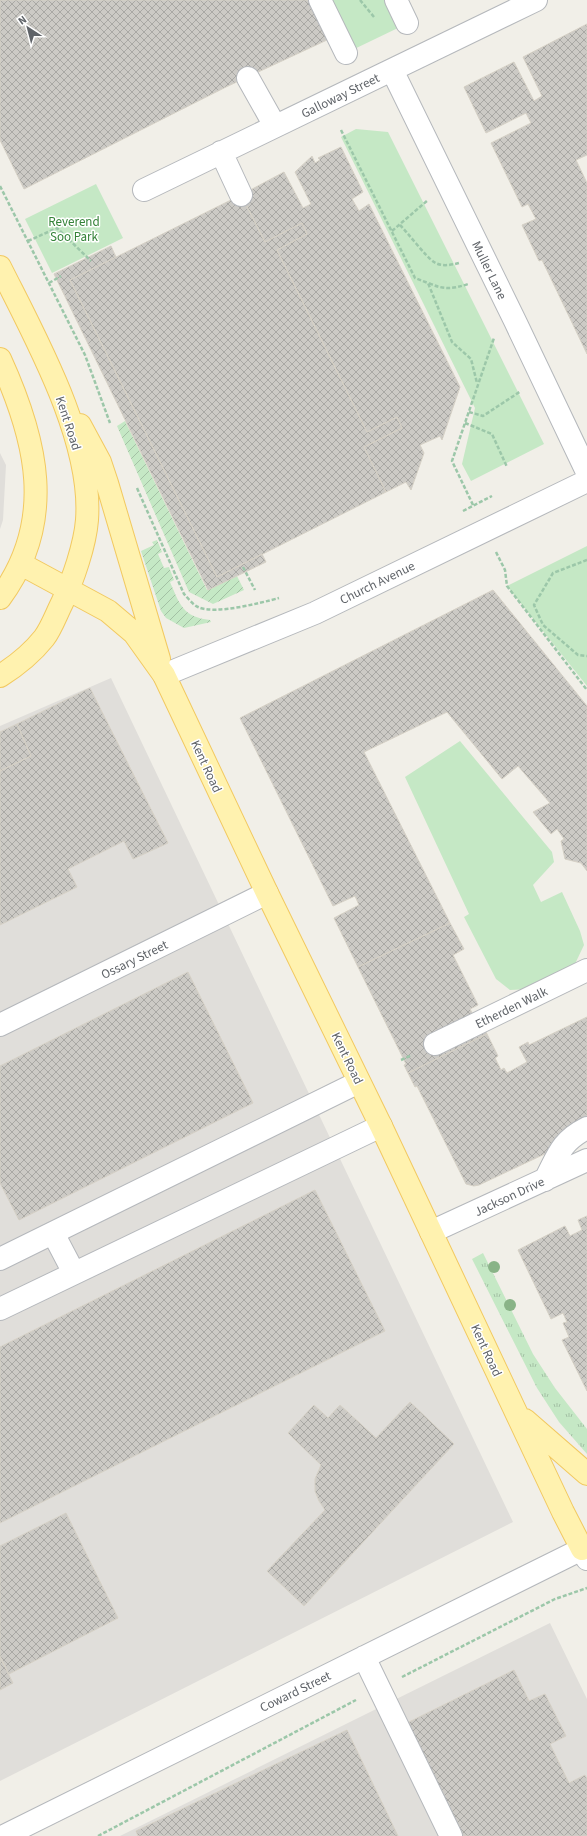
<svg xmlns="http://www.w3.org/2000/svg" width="587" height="1836" font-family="'Source Sans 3',sans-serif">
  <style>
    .industrial { fill: #e0deda }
    .grass { fill: url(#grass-tufts) }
    .park { fill: #c5e8c5 }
    .garden { fill: url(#garden-furrows) }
    .building { fill: url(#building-cross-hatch); stroke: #d6d1c6 }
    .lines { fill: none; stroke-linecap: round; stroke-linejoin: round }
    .minor-casing { stroke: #b5b8bc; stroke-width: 24 }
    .major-casing { stroke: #f2c960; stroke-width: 24 }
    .path { stroke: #9cc7a9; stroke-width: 2.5; stroke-dasharray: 4 2; stroke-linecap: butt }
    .minor { stroke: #fff; stroke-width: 22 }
    .major { stroke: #fff2af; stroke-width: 22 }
    .tree { fill: #89b387 }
    .labels { text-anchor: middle; stroke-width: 3; stroke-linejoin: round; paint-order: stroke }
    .street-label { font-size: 13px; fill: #5f6368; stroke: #fff }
    .park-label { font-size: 13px; fill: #348238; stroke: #fff }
  </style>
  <defs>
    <pattern id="grass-tufts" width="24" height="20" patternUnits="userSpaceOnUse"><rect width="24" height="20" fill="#c5e8c5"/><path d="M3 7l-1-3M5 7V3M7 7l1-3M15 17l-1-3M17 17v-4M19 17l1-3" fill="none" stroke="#a3c0a4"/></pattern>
    <pattern id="garden-furrows" width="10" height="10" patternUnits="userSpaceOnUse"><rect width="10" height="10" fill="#c5e8c5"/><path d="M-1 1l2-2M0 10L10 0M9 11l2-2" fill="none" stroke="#a3c0a4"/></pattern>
    <pattern id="building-cross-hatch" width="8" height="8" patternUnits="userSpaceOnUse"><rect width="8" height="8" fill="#cccac5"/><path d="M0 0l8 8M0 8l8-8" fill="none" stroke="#a9a8a4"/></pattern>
  </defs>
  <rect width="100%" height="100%" fill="#f1efe8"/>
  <path class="industrial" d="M0 453 6 465 3 520 0 529Z
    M111 678 513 1522 0 1781V726Z
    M550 1623 587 1699V1836H120Z"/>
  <path class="grass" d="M483 1253 533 1354 555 1388 587 1429V1454L559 1422 537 1388 472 1259Z"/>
  <path class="park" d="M320 0H396L400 27 346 53Z
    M356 129 388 132 544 444 471 481 462 464 475 408 341 137Z
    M96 184 123 238 52 273 25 219Z
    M587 546V686L507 586Z
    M460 741 552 852 554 862 533 885 541 902 562 892 580 931 584 945 574 966 529 989 510 990 496 979 464 917 469 914 405 777Z"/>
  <path class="garden" d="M125 421 207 590 237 576 244 590 213 604 189 592 117 426Z
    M157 540 162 552 158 554 164 568 169 567 174 580 170 582C180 605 183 617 210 620L211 622 184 628 166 618 161 611 141 551 154 545 152 542Z"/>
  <path class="building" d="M0 0H308L327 40 226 87 24 189 0 140Z
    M587 24V155L576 160 587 183V354L542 260 539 261 522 225 536 219 528 204 522 207 491 143 531 123 526 113 486 133 464 87 514 62 534 101 542 96 523 57Z
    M341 147 363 192 352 199 359 211 369 204 460 387 442 440 440 436 420 445 424 453 411 490 406 482 386 492 364 447 402 428 397 417 367 432 277 250 307 234 302 223 265 242 241 195 284 172 303 208 311 204 295 172 312 156 315 163 320 160 318 158Z
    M241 195 265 242 302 223 307 234 277 250 367 432 397 417 402 428 364 447 386 492 217 577 70 280Z
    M111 246 116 257 70 280 217 577 262 554 266 562 208 590 54 274Z
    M493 590 587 706V871L581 863 565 859 561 841 564 839 557 829 551 834 533 812 550 803 518 766 502 779 447 712 364 752 450 923 358 967 334 918 359 905 355 896 333 906 240 718Z
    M90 688 168 843 133 859 124 841 68 869 77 887 0 925V771L31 756 17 724Z
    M17 724 31 756 0 771V732Z
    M450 923 464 949 453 955 478 1005 470 1009 477 1022 480 1021 487 1034 408 1073 404 1065 406 1064 358 967Z
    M188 972 253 1103 19 1220 0 1183V1066Z
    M587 1017V1134L479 1185 474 1186 466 1184 417 1086 415 1087 408 1073 487 1034 498 1056 495 1058 501 1070 504 1068 507 1073 527 1062 519 1047 528 1042 529 1045Z
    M315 1190 385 1331 0 1523V1347Z
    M587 1216V1391L562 1340 569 1337 563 1323 567 1322 563 1313 551 1319 518 1250 565 1226 570 1236 582 1230 578 1220Z
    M410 1402 454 1444 304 1606 267 1571 325 1510 319 1501 315 1491V1479L321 1465 288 1433 314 1405 328 1418 340 1405 376 1438Z
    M66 1513 118 1618 9 1674 0 1656V1546Z
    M0 1657 13 1683 0 1690Z
    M514 1670 529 1701 545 1694 566 1736 550 1744 569 1783 585 1775 587 1779V1836H463L407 1723Z
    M347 1730 398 1836H138L136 1831Z"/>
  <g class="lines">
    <g class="minor-casing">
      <path id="minor" d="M320 0 346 53
        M396 0 407 23
        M392 70 515 321 587 472
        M248 78 275 126
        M221 152 241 195
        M144 190 536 0
        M164 675 315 613 587 481
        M0 1025 267 893
        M435 1044 587 970
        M545 1180C558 1155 561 1141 587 1128
        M431 1232 587 1160
        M53 1233 74 1273
        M0 1259 359 1082
        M0 1309 381 1126
        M364 1657 451 1836
        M4 1836 582 1549 587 1559"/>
    </g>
    <g class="major-casing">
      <path id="major" d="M0 267C35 337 93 440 87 520 85 545 73 580 62 603 56 615 51 629 44 638 32 653 16 666 0 676
        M0 359C37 440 57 521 0 598
        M80 425 100 462 107 483 159 659
        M21 564 108 611 134 633 164 675 267 893 381 1126 563 1512 582 1549 587 1546
        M525 1420 587 1474"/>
    </g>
    <path class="path" d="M360 0 374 17
      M341 130 415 278 428 283 452 342 471 359 477 383
      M0 186 85 355 110 423
      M400 225C408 233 426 257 434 262 441 267 451 265 459 263
      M392 231 428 200
      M28 241 57 228 91 261
      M49 283 61 276
      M429 283C443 290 453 289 468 284
      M469 412 483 416 521 391
      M465 423 492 434 507 467
      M137 488 184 594C188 598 193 605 198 607 215 615 260 603 279 598
      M473 505 452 461 494 338
      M463 511 492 496
      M496 552 505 570 507 586 587 690
      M587 560 553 573 534 605 543 625 578 655 587 656
      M243 567 255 590
      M401 1060 412 1055
      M402 1677 555 1599 587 1588
      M98 1836 356 1700"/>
    <use href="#minor" class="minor"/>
    <use href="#major" class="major"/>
  </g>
  <g class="tree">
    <circle cx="494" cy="1267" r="6"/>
    <circle cx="510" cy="1305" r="6"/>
  </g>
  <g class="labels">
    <g class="street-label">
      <text transform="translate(340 95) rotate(-26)" y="5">Galloway Street</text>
      <text transform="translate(490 270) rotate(64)" y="5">Muller Lane</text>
      <text transform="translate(69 423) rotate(72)" y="5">Kent Road</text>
      <text transform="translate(377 582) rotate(-26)" y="5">Church Avenue</text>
      <text transform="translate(207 766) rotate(65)" y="5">Kent Road</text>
      <text transform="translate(134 959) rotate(-26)" y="5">Ossary Street</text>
      <text transform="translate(511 1007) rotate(-26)" y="5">Etherden Walk</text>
      <text transform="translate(348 1058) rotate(64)" y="5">Kent Road</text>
      <text transform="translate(509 1196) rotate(-25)" y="5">Jackson Drive</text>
      <text transform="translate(487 1350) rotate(65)" y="5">Kent Road</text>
      <text transform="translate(295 1691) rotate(-26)" y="5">Coward Street</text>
    </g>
    <g class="park-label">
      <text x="74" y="226">Reverend<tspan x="74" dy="15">Soo Park</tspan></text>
    </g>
  </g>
  <g transform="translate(28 28) rotate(324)" stroke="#ffffff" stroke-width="3" paint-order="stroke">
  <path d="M0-3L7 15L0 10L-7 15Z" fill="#5f6368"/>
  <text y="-6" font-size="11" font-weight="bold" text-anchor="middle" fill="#5f6368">N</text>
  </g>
</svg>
